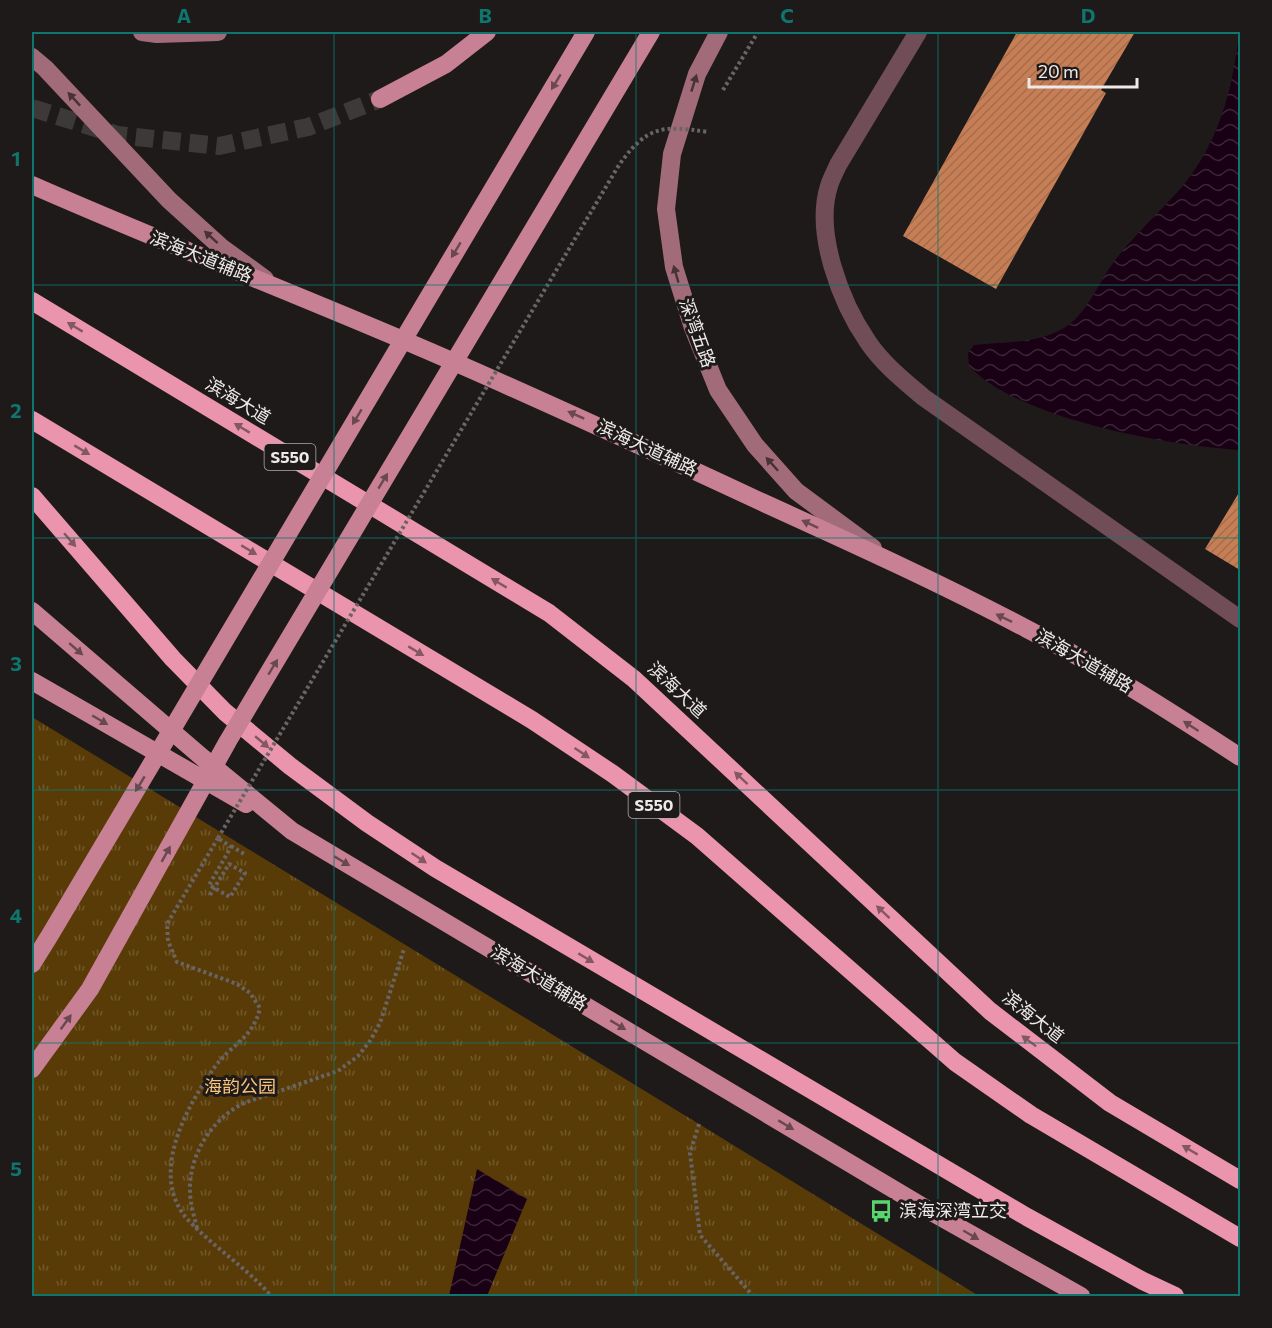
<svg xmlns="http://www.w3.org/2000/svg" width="1272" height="1328" font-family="Commissioner,'Noto Sans SC',sans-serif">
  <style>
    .park { fill: url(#park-tufts) }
    .water { fill: url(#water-waves) }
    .building { fill: url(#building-hatch) }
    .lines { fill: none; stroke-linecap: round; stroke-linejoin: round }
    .primary-tunnel { stroke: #3d3939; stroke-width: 18; stroke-dasharray: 18 9; stroke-linecap: butt }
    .path { stroke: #696565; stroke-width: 4; stroke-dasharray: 3 3; stroke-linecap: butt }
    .street { stroke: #714e57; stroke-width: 18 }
    .secondary { stroke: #a26b7a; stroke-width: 18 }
    .primary { stroke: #c88094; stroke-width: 18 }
    .highway { stroke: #eb94ad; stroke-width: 18 }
    .path-bridge { stroke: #696565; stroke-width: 4; stroke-dasharray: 3 3; stroke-linecap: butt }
    .primary-bridge { stroke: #c88094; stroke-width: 18 }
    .oneway { fill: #6a4851 }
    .oneway2 { fill: #463237 }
    .oneway3 { fill: #845764 }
    .grid { fill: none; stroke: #0f766e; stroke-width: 1.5; stroke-opacity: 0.55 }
    .labels { text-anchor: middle; stroke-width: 6; stroke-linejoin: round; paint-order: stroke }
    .shield { fill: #1e1a1a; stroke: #afacab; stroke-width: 1.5 }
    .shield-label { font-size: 16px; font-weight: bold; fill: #edeae9 }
    .street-label { font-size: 18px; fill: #edeae9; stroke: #1e1a1a }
    .park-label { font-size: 18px; fill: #f9c379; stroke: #1e1a1a }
    .poi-label { font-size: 18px; fill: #edeae9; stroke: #1e1a1a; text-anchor: start }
    .neatline { fill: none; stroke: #0f766e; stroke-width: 2 }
    .grid-label { font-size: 20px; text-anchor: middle; font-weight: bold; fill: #0f766e }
  </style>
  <defs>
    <pattern id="park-tufts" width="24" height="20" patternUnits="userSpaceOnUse" patternTransform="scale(1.5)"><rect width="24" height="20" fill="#593b07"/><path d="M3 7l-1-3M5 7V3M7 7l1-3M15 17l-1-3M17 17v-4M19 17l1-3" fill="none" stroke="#71582b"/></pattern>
    <pattern id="water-waves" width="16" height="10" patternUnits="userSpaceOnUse" patternTransform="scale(1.5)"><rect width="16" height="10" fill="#1a0015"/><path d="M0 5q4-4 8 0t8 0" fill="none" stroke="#3c2537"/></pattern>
    <pattern id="building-hatch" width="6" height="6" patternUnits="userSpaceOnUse" patternTransform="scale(1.5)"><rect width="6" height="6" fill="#c87e54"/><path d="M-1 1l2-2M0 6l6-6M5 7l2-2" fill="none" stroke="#a16d50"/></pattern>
  </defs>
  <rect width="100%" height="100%" fill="#1e1a1a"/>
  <path class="park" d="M32 717 699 1124 979 1296H32Z"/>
  <path class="water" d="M1239 32 1240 450C1169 446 1018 419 969 366L968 353 974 345C1003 342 1037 344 1064 328 1086 315 1098 284 1113 263 1133 236 1159 213 1181 188 1219 143 1233 89 1239 32Z
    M477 1169 527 1199 487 1296H449Z"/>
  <path class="building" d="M1017 32H1135L1101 90 1106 93 996 289 903 236Z
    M1240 491V570L1205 549Z"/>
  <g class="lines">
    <path class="primary-tunnel" d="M32 108 118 135 219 146 308 127 380 99"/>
    <path class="path" d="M723 90 758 32
      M218 838 167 924 168 941 177 962 237 984 250 993 260 1008C253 1039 231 1044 214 1068 185 1109 147 1178 190 1222 216 1249 247 1268 271 1296
      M231 846 246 855
      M210 895 229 864 245 873 230 897 209 885 231 847 218 838
      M699 1124 690 1153 700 1235 753 1296
      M197 1228C194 1216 190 1203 190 1191 189 1154 212 1119 244 1103L338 1071 358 1056 370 1041 380 1023 404 949"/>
    <path class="street" d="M918 32 838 165C835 172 831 179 829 186 814 233 841 303 868 342 882 363 903 380 923 397L1240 619"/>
    <path class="secondary" d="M142 32 157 34 218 32
      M719 32 697 74 672 154 666 209 674 267 693 328 718 390 755 445 796 491 873 548
      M32 57 45 68 169 200 221 247 265 279"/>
    <path class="primary" d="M380 99 446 64 487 32
      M32 185C159 241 289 291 417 346 534 396 650 450 766 504 854 544 942 584 1027 629 1101 667 1171 712 1240 757
      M32 611 203 758 292 831 935 1214 1081 1296
      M32 681 246 804"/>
    <path class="highway" d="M32 301 549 613 634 679 990 1011 1110 1103 1240 1180
      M32 420 532 720 613 774 697 836 955 1062 1031 1115 1240 1238
      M32 496 173 659 225 712 290 766 367 823 435 868 1027 1217 1143 1281 1175 1296"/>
    <path class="path-bridge" d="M218 838 619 165C647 126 661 125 708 132"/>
    <path class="primary-bridge" d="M32 964 50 935 586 32
      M32 1069 90 989 228 741 651 32"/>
  </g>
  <defs><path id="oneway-solid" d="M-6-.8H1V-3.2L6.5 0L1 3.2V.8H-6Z" transform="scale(1.5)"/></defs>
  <g class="oneway">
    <use href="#oneway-solid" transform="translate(556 82) rotate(121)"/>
    <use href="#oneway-solid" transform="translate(456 250) rotate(121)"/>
    <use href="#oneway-solid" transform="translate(576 415) rotate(-156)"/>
    <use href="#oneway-solid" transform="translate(357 417) rotate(121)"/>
    <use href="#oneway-solid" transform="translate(383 481) rotate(-59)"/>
    <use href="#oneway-solid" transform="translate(810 524) rotate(-155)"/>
    <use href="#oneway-solid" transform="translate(1004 618) rotate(-154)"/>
    <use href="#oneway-solid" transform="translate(76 649) rotate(41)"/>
    <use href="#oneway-solid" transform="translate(273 667) rotate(-59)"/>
    <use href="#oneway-solid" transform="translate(100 720) rotate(30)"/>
    <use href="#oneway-solid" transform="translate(1191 726) rotate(-147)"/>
    <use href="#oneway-solid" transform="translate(140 784) rotate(121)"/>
    <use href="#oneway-solid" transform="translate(166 854) rotate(-61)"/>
    <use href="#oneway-solid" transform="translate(342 861) rotate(31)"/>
    <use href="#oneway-solid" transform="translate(66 1022) rotate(-54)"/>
    <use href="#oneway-solid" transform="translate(618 1025) rotate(31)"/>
    <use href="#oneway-solid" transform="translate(786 1125) rotate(31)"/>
    <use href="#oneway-solid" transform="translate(971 1235) rotate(30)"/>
  </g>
  <g class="oneway2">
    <use href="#oneway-solid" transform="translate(694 83) rotate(-73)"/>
    <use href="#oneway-solid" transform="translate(74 99) rotate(-133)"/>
    <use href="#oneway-solid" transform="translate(211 237) rotate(-138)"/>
    <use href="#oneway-solid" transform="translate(676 274) rotate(-106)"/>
    <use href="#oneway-solid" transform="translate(772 464) rotate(-132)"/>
  </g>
  <g class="oneway3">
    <use href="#oneway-solid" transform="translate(75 327) rotate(-149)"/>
    <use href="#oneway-solid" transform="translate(242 428) rotate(-149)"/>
    <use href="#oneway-solid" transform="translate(82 450) rotate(31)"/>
    <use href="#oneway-solid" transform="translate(70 540) rotate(49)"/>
    <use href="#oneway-solid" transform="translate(249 550) rotate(31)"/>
    <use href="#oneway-solid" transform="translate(499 583) rotate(-149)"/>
    <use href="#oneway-solid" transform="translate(416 651) rotate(31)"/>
    <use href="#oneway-solid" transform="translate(262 742) rotate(40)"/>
    <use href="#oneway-solid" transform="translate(582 753) rotate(34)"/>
    <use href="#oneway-solid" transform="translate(741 778) rotate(-137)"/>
    <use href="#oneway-solid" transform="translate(419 858) rotate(34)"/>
    <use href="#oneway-solid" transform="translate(883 912) rotate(-137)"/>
    <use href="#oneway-solid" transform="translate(586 958) rotate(31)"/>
    <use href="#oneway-solid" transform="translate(1029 1041) rotate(-143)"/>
    <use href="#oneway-solid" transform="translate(1190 1150) rotate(-149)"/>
  </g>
  <path class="grid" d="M334 32V1296M636 32V1296M938 32V1296M32 285H1240M32 538H1240M32 790H1240M32 1043H1240"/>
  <defs>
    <g id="bus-bare" transform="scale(1.8)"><path d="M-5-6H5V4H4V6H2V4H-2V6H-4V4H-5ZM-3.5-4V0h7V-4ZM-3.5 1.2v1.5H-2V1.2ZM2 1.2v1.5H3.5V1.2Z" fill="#59d56f" stroke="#1e1a1a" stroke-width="2.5" paint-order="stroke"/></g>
  </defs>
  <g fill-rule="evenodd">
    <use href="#bus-bare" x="881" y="1211"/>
  </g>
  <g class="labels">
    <g class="shield">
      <rect x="264.5" y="444" width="51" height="26" rx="4.5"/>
      <rect x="628.5" y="792" width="51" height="26" rx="4.5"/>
    </g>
    <g class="shield-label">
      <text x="290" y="463">S550</text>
      <text x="654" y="811">S550</text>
    </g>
    <g class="street-label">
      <text transform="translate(201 257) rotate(22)" y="6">滨海大道辅路</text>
      <text transform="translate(697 333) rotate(70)" y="6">深湾五路</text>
      <text transform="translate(238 401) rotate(31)" y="6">滨海大道</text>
      <text transform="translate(647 448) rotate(25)" y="6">滨海大道辅路</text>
      <text transform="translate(1084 661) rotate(30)" y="6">滨海大道辅路</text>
      <text transform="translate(677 690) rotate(43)" y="6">滨海大道</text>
      <text transform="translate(539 978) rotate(31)" y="6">滨海大道辅路</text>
      <text transform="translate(1033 1017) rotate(38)" y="6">滨海大道</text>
    </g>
    <g class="park-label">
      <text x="240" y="1093">海韵公园</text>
    </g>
    <g class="poi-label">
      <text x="899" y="1217">滨海深湾立交</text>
    </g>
  </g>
  <rect width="1272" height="1328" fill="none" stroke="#1e1a1a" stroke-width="66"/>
  <path d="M1029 78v9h108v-9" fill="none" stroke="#edeae9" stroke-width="3"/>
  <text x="1038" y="78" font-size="18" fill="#edeae9" stroke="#1e1a1a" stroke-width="4.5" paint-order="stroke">20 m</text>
  <rect x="33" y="33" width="1206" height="1262" class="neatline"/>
  <g class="grid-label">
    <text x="184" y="23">A</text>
    <text x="485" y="23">B</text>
    <text x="787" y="23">C</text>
    <text x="1088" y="23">D</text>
    <text x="16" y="166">1</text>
    <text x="16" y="418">2</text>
    <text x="16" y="671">3</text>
    <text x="16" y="923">4</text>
    <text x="16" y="1176">5</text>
  </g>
</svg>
